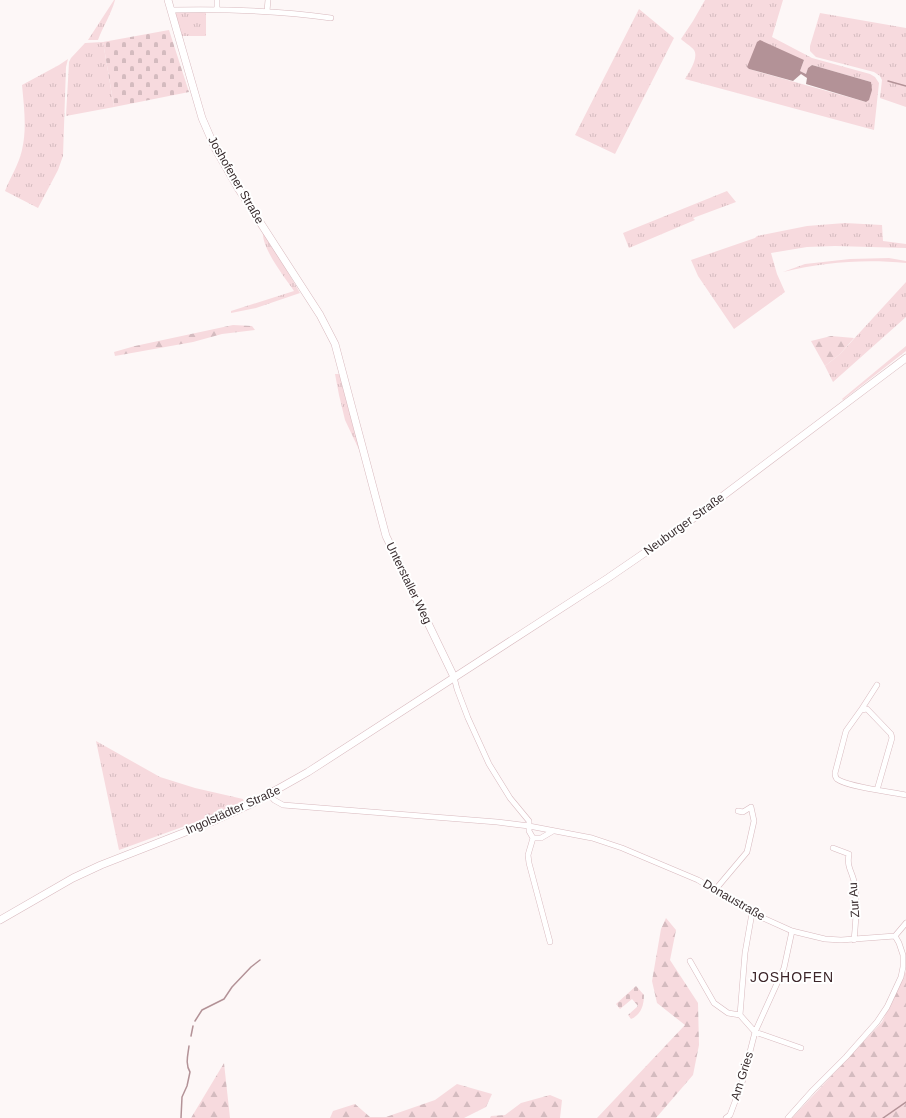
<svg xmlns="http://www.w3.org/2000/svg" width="906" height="1118" font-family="Helvetica,sans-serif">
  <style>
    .grass { fill: url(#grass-tufts); fill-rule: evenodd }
    .forest { fill: url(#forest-firs) }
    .cemetery { fill: url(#cemetery-stones) }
    .water { fill: #b39297 }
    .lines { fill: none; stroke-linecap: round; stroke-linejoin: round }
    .stream { stroke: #b39297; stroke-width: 1.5 }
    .minor-casing { stroke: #d8b9be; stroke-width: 6 }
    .tertiary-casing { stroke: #d8b9be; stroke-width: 8 }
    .secondary-casing { stroke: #d8b9be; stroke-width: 8 }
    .minor { stroke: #fff; stroke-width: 5 }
    .tertiary { stroke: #fff; stroke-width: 7 }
    .secondary { stroke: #fff; stroke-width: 7 }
    .labels { text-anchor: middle; stroke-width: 4; stroke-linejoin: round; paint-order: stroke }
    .street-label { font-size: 12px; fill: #392d2f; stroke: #fff }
    .quarter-label { font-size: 14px; letter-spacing: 1px; fill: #3d262a; stroke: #fff }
  </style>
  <defs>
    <pattern id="grass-tufts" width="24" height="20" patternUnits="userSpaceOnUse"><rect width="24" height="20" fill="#f7dade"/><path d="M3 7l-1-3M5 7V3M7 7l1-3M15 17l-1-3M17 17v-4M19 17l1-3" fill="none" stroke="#d4bbbf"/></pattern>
    <pattern id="forest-firs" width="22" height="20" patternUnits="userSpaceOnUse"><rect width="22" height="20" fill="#f7dade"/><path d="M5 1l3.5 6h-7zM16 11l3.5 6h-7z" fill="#d4bbbf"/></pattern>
    <pattern id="cemetery-stones" width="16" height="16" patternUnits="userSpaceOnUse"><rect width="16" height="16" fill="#f7dade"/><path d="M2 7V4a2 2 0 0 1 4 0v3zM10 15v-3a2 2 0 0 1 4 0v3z" fill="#d4bbbf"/></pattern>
  </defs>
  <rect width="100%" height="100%" fill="#fdf7f7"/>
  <path class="grass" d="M114 0H115C111 15 103 26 98 40H88Z
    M705 0H783L772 37 812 58 870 74 875 77 879 83 874 130 685 79C689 72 699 58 694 50 691 46 685 43 681 39L693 21ZM804 60 800 71 806 74 808 68 812 65 871 82 866 102 749 69Z
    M639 9 674 38 615 154 575 135Z
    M180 11H206V36H182L175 13Z
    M820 13 906 28V107L880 98 882 80 880 76 874 72 816 57 810 51V46Z
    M103 42 114 107 66 116 69 62 71 58 85 43Z
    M68 59 66 67 63 156 58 170 38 208 5 191C10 178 19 164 22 150 27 129 24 107 22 85L59 65Z
    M727 191 736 202 693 218 695 220 629 248 623 233Z
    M845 223 882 225 883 241 906 244V248L835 246 807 247 771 253 777 274 785 292 734 329 698 276 691 260 755 238 757 236 807 226Z
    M263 229 300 293 256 308 231 313V311L294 291C284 276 260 247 263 229Z
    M889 258 906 261V263C864 259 824 262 783 272L805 264 850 259Z
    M906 282V317L833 382 825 366 840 354Z
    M906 346V351L843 400 842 399Z
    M335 374H341L362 456 345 420 339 395Z
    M96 741 160 777 195 788 243 799 244 802 196 822 119 850Z"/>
  <path class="forest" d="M233 325 252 326 255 330 222 334 193 342 115 356 114 352 135 346Z
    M831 336 854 338 840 354 825 366 811 341Z
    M666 918 676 930 670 960 698 1003 699 1045 693 1075 656 1118H597L685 1025 657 1003 652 981 661 929Z
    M906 971V1118H792L882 1022Z
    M224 1063 230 1118H191Z
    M457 1084 492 1094 486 1107 464 1118H330L333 1111 355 1104 370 1117H386L435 1100Z
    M550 1095 562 1100 560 1118H490L491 1116 505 1115 521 1103Z"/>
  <path class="cemetery" d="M169 30 189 92 114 107 103 42Z
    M636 986 644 995C644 1005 641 1015 631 1019L628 1015 638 1006 632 999 620 1009 616 1004Z"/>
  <path class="water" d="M760 40 804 60 800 71 806 74 808 68 812 65 871 82 872 90 869 100 866 102 806 84 807 78 801 74 793 81 749 69 747 67 757 42Z"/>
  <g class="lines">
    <path class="stream" d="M888 81 906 86
      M195 1021 202 1010 224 999 232 987 251 967 260 960
      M191 1036 193 1026
      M181 1118 182 1097 187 1086 190 1072C185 1064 188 1055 189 1046
      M883 1118 906 1102"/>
    <g class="minor-casing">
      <path id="minor" d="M172 10C225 9 278 10 331 18
        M217 10V0
        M267 11 268 0
        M454 677 457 689 468 718 489 764 510 798 529 821V831L533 838 528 855 529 863 550 942
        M861 710 877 685
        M877 790 892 738 891 734 867 709 861 710 846 731 835 773C835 775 835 777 837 779 848 787 891 792 906 795
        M270 795 274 800 283 805 497 822 529 826 592 838 622 848 698 880 752 913 792 931 825 939 841 940 895 936 906 923
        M533 838H541L553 831
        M833 848 849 854C846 869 854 873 855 887 857 904 856 922 854 940
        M715 890 747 852 754 821 751 807 743 812 738 811
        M752 913 745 953 740 1015 755 1032 801 1048
        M690 961 714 1003 728 1013 740 1015
        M726 1118 730 1115 742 1083 755 1032 784 968 792 931
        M788 1118 813 1090 846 1057 877 1022 887 1007 901 977 903 967V955L899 943 895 936"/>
    </g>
    <g class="tertiary-casing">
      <path id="tertiary" d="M168 0 202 118 215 148 238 188 320 315 335 344 386 536 454 677"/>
    </g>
    <g class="secondary-casing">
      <path id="secondary" d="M0 920 73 878 101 865 211 822 253 803 308 772 608 578 675 532 906 358"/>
    </g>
    <use href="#minor" class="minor"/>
    <use href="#tertiary" class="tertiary"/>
    <use href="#secondary" class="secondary"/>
  </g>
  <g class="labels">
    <g class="street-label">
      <text transform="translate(236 180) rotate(60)" y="4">Joshofener Straße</text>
      <text transform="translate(684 524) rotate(-36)" y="4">Neuburger Straße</text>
      <text transform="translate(409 583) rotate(64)" y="4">Unterstaller Weg</text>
      <text transform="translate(233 810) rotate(-24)" y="4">Ingolstädter Straße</text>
      <text transform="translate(734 900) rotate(30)" y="4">Donaustraße</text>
      <text transform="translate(854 900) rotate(-94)" y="4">Zur Au</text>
      <text transform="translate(742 1076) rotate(-73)" y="4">Am Gries</text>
    </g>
    <g class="quarter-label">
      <text x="792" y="982">JOSHOFEN</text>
    </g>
  </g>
</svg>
